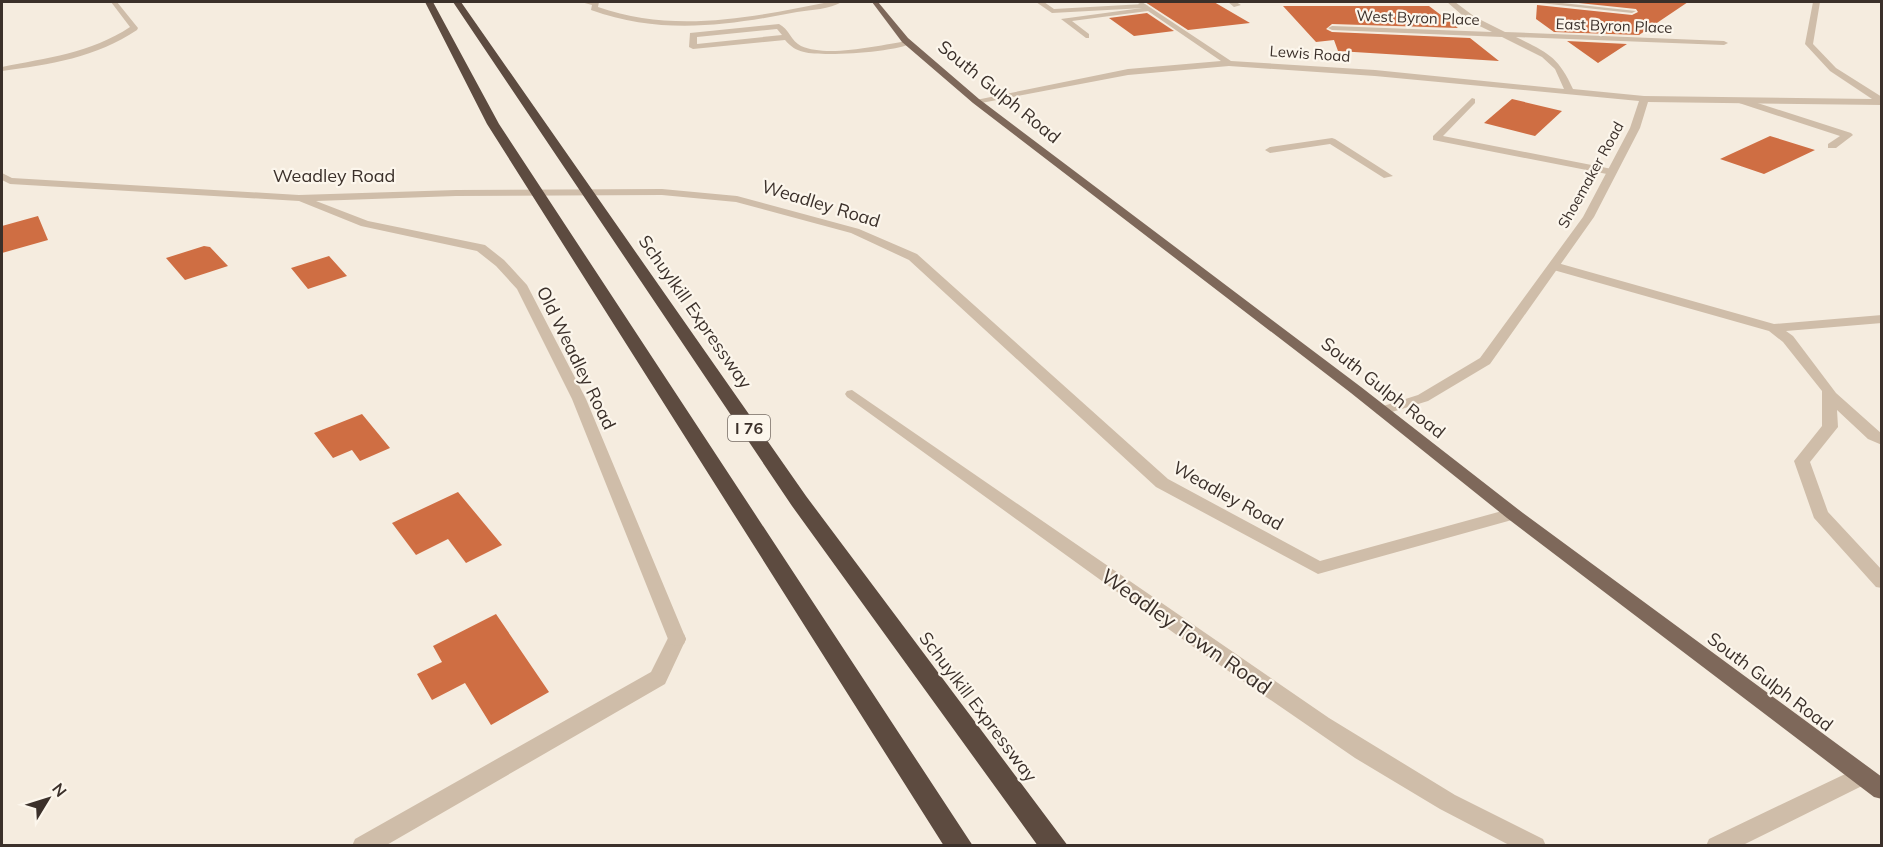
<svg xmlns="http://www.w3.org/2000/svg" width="1883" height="847" font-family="Mulish,sans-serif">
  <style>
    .building { fill: #cf6e43 }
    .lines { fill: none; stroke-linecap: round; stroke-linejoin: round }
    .lane { fill: #cfbda9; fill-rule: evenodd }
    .street { fill: #cfbda9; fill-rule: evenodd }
    .primary { fill: #7e685a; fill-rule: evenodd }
    .highway { fill: #5d4b40; fill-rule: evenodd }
    .labels { text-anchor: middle; stroke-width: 4.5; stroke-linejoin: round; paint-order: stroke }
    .far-street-label { font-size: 15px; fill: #3b302a; stroke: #fcf6ec }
    .shield { fill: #fcf6ec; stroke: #756b64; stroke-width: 1.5 }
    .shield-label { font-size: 16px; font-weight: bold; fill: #3b302a }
    .street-label { font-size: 18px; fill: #3b302a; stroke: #fcf6ec }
    .near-street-label { font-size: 21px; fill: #3b302a; stroke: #fcf6ec }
  </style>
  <rect width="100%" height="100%" fill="#f5ecdf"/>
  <path class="building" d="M1145 2H1214L1250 23 1188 30Z
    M1569 2H1688L1639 35 1554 32 1536 19 1537 5 1632 15 1638 12 1636 9Z
    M1283 6H1429L1458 28 1332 24 1326 29 1332 32 1470 38 1499 61 1338 51 1334 40 1316 42Z
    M1147 13 1174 31 1134 36 1109 18Z
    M1567 41 1627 44 1598 63Z
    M1512 99 1562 111 1535 136 1484 123Z
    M1770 136 1815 150 1764 174 1720 159Z
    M38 216 48 240 2 253V226Z
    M204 246 210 247 228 266 185 280 166 258Z
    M329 256 347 276 308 289 291 268Z
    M362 414 390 448 360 461 352 450 333 458 314 433Z
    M458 492 502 545 466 563 448 539 416 555 392 523Z
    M496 614 549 692 491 725 465 683 432 700 417 674 442 662 433 646Z"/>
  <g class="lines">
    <path class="lane" d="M581 2H599L598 7C674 34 753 17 829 2H842C830 9 811 10 797 12 726 26 661 35 591 10L592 5Z
      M1036 2H1044L1054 9 1144 4 1148 6 1144 8 1052 13Z
      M1228 2H1236L1241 5 1234 7Z
      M779 24C789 29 791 41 801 46 828 58 879 45 908 41L912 43C897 52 823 57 804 52 796 50 791 47 785 40L693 49 689 47 690 33ZM777 29 782 35 697 44V37Z
      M1472 98 1475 99V103L1443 136 1612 169 1617 172 1612 175 1433 140V136Z
      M1742 98 1851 133 1853 135 1836 148H1828V144L1840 136 1739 103V99Z
      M1332 138 1335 139 1393 176 1384 178 1330 144 1270 153 1265 150 1270 147Z
      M1554 262 1774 324 1882 315V323L1786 331 1793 336 1836 393 1882 434V445L1868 439 1837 410 1838 427 1810 462 1828 512 1882 570V588L1876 587 1814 518 1794 461 1822 426V391L1783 342 1769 331 1550 269V263Z
      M677 632 684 634 686 639 665 684 385 846H352L355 839 651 672 670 634Z"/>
    <path class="street" d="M111 2H117L138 28 137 30C97 57 49 65 2 71V67C46 58 91 53 130 27Z
      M1142 2 1231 61 1375 70 1564 89 1555 69 1542 57 1502 37 1332 30 1328 28 1332 26 1492 32 1469 21 1447 2H1455L1475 17 1505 32 1724 41 1728 43 1724 45 1516 37C1548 53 1558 56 1573 89L1644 96 1872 99 1830 71 1805 44 1813 2H1820L1813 44 1836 68 1882 97V105L1648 102 1640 128 1594 217 1490 364 1428 401 1382 415 1377 414 1375 411 1377 408 1418 395 1480 358 1583 217 1630 128 1639 101 1375 76 1229 66 1128 75 976 104 971 101 1128 69 1221 61 1148 11 1072 21 1089 34V38H1086L1061 19 1142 8 1138 4Z
      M1531 2H1553L1636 11 1632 13Z
      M2 173 12 178 299 195 456 190 662 189 737 196 859 229 917 254 1168 479 1320 561 1513 508 1519 510 1521 514 1519 518 1318 574 1156 487 909 260 851 233 736 202 662 195 456 196 316 201 368 221 485 245 504 260 527 285 586 399 686 639 684 644 677 646 670 644 572 399 517 289 496 266 477 251 361 226 299 201 10 184 2 180Z
      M852 390 1329 718 1455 795 1543 839 1546 846H1511L1440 809 1355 758 1192 646 847 397 845 394 847 391Z
      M1862 766 1870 768 1873 775 1870 782 1741 846H1706L1709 839Z"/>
    <path class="primary" d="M872 2H878L908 38 979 99 1361 387 1519 510 1882 777V799L1874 797 1507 518 1351 393 973 103 902 42Z"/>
    <path class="highway" d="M425 2H433L499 124 973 846H944L487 124Z
      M453 2H461L806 496 1068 846H1038L792 506Z"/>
  </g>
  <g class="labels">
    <g class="far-street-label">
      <text transform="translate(1418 18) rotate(2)" y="5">West Byron Place</text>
      <text transform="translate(1614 26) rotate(2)" y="5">East Byron Place</text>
      <text transform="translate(1310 54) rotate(4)" y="5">Lewis Road</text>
      <text transform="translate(1591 175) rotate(-61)" y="5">Shoemaker Road</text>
    </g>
    <rect class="shield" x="728" y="415" width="42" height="26" rx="4.5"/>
    <g class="shield-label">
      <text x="749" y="434">I 76</text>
    </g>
    <g class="street-label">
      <text transform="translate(999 92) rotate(39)" y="6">South Gulph Road</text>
      <text x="334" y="182">Weadley Road</text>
      <text transform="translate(821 204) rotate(17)" y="6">Weadley Road</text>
      <text transform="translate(695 312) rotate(55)" y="6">Schuylkill Expressway</text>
      <text transform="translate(576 358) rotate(64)" y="6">Old Weadley Road</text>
      <text transform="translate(1383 388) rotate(38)" y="6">South Gulph Road</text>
      <text transform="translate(1228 496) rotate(29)" y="6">Weadley Road</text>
      <text transform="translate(1770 682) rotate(37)" y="6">South Gulph Road</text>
      <text transform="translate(978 707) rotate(53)" y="6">Schuylkill Expressway</text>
    </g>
    <g class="near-street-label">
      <text transform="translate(1186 632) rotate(35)" y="7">Weadley Town Road</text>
    </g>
  </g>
  <rect width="1883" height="847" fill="none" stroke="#3b302a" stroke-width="6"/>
  <g transform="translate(48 799) rotate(52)" stroke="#fcf6ec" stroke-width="4.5" paint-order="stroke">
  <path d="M0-4.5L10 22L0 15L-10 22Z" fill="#3b302a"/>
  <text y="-9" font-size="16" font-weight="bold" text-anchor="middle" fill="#3b302a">N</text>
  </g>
</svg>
